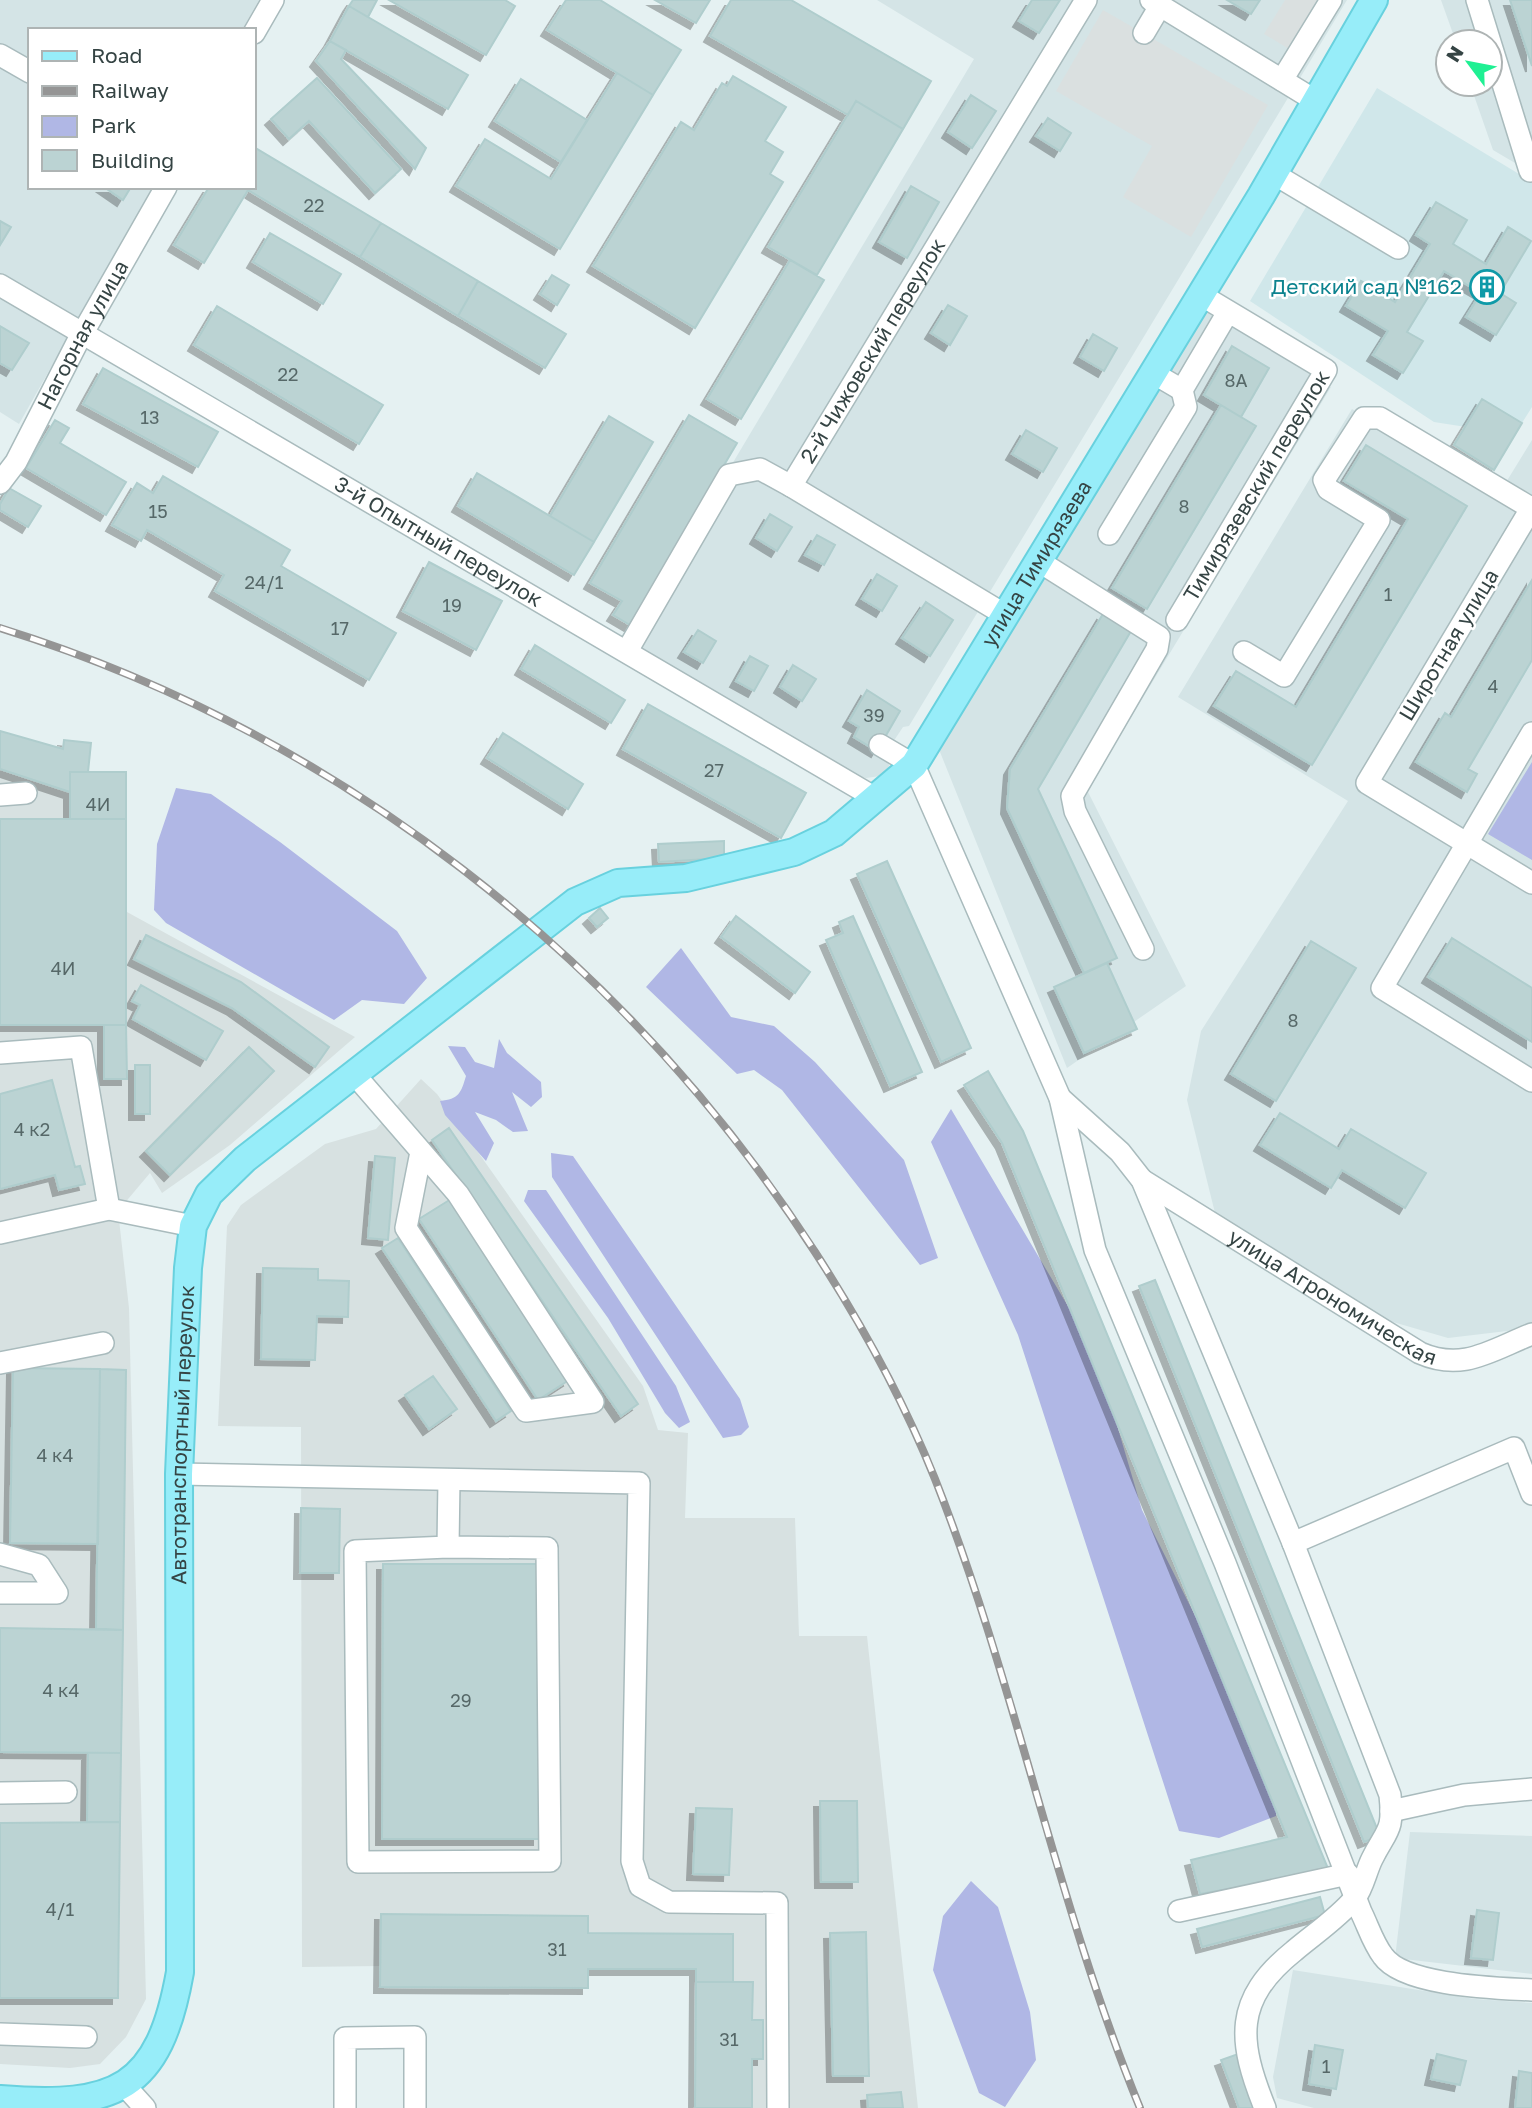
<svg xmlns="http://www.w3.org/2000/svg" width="1532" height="2108" font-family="'Golos Text',sans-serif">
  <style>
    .residential { fill: #d4e4e6 }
    .industrial { fill: #d7e1e1 }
    .education { fill: #d0e7ea }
    .green { fill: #b0b7e5 }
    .parking { fill: #dae0e0 }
    .building { fill: #bbd3d3; stroke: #afcdcd; stroke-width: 2; filter: url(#shadow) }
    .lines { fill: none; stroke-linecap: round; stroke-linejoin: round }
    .minor-casing { stroke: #a9bbbd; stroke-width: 24 }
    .major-casing { stroke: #68d1de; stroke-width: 30 }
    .minor { stroke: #fff; stroke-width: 21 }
    .major { stroke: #97edf9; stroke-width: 26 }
    .rail-casing { stroke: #959595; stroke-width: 8 }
    .rail { stroke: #fff; stroke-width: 5; stroke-dasharray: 16; stroke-linecap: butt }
    .labels { text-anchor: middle; stroke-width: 5; stroke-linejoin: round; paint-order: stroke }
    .number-label { font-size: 18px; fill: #566868 }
    .culture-label { font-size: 21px; fill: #0d838f; stroke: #fff; text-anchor: end }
    .street-label { font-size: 21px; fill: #354444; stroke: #fff }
  </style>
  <defs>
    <filter id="shadow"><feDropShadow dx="-6" dy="6" stdDeviation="0" flood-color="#0004"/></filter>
  </defs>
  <rect width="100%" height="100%" fill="#e5f1f2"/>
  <path class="residential" d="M0 0H259L242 30H30V187H153L19 424 0 412Z
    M877 0H1347L909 726 903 727 885 754 889 765 887 775 866 778 853 775 627 640 974 59Z
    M1441 0H1532V173L1493 150 1470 84H1490V42H1456Z
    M1205 309 1331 387 1087 790 1186 986 1067 1068 936 742Z
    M1352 409 1497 497 1532 440V1328L1448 1338 1362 1313 1215 1213 1187 1100 1201 1031 1348 801 1178 697Z
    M1410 1832 1532 1836V1974L1395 1958Z
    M1293 1970 1475 1999 1532 2003V2108H1314L1277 2098 1273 2077Z"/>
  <path class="industrial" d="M0 731 63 749 64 740 91 743 88 772H126L127 912 355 1037 230 1145 162 1193 150 1173 118 1211 129 1308 146 1999 126 2037 100 2064 70 2068 0 2064Z
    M421 1079 437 1094 643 1386 658 1430 688 1433 685 1518H795L799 1636H867L918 2108H695L696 1969H588V1988L380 1987V1966L302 1967 301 1427 218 1426 227 1226 241 1205 325 1144 376 1129Z"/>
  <path class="education" d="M1377 88 1532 182V407L1522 423 1482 400 1466 427 1434 422 1250 301Z"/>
  <path class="green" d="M1532 762V860L1488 834Z
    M176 788 211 794 280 842 397 931 427 978 404 1004 362 1000 334 1020 166 923 154 910 157 844Z
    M681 948 731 1017 774 1026 815 1062 904 1160 938 1258 920 1265 782 1090 754 1070 737 1074 646 987Z
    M499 1039 507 1053 541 1082 542 1097 531 1107 512 1092 528 1131 513 1132 496 1120 475 1112 494 1143 486 1161 445 1115 440 1101C459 1099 461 1093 466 1076L448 1046 465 1047 475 1062 494 1068Z
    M951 1109 1069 1308 1101 1371 1142 1510 1276 1777V1816L1219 1838 1179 1831 1018 1335 931 1142Z
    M551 1153 573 1156 740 1399 749 1427 741 1435 723 1438 552 1177Z
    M528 1190H546L676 1386 690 1422 679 1428 665 1413 608 1318 524 1201Z
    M971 1881 998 1907 1030 2012 1036 2060 1005 2107 979 2093 933 1970 943 1916Z"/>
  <path class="parking" d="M1285 0H1339L1304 58 1264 34Z
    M1103 10 1268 105 1191 237 1123 197 1152 146 1056 91Z"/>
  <path class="building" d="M353 0H377L368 17 349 6Z
    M389 0H505L515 6 486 55Z
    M566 0H600L681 50 653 95 547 30Z
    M655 0H710L696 23Z
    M731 0H791L931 81 903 129 856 101 848 115 710 36Z
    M1032 0H1060L1039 33 1019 21Z
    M1227 0H1260L1251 14Z
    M1510 0H1532V66Z
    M349 6 468 75 448 109 330 41Z
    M330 41 346 50 341 59 426 148 415 169 316 61Z
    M617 73 653 95 560 249 456 186 485 139 551 179Z
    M733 76 786 107 765 141 783 152 770 174 783 182 695 328 593 266 681 122 694 130 722 83 727 86Z
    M317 78 401 169 375 193 309 121 289 139 271 119Z
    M521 79 587 120 561 162 495 121Z
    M971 95 996 111 972 148 948 132Z
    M856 101 903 129 817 275 768 247Z
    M1048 118 1071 133 1060 151 1036 136Z
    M254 147 381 223 360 257 248 190 204 263 174 245 209 187H254Z
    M911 186 939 202 907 258 879 242Z
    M104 187H131L123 200Z
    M1436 202 1467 220 1453 244 1486 264 1508 227 1531 241 1500 293 1516 303 1496 335 1466 317 1481 293 1444 271 1407 332 1423 341 1403 373 1373 355 1388 331 1346 306 1361 281 1395 302 1430 244 1416 235Z
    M0 221 11 227 0 245Z
    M381 223 478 281 458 316 360 257Z
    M270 233 341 274 323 304 253 262Z
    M790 260 824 280 741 419 707 399Z
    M552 275 569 285 557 305 540 294Z
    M478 281 566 334 545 368 458 316Z
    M948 305 967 316 950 345 931 333Z
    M217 306 383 405 359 444 194 345Z
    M0 326 29 343 12 370 0 363Z
    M1093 334 1117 348 1104 371 1080 357Z
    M1232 346 1269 368 1241 417 1204 395Z
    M103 368 218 432 198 467 83 404Z
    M1482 399 1522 423 1494 470 1454 445Z
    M1221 405 1256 426 1147 609 1112 588Z
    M689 415 737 443 630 625 613 615 622 601 590 583Z
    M609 416 653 442 594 542 550 516Z
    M55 420 69 428 60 443 126 482 106 515 26 468Z
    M1026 430 1057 448 1043 472 1012 454Z
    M1366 445 1467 506 1312 765 1214 706 1236 671 1296 707 1408 519 1344 481Z
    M477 473 594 542 574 575 458 506Z
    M163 476 290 550 281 566 396 633 369 680 215 591 224 575 147 530 141 541 112 525 137 483 153 493Z
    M9 488 41 506 28 527 0 510V504Z
    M770 514 792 527 777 551 756 538Z
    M817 535 835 545 824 565 805 555Z
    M429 562 502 601 476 650 403 611Z
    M877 574 897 586 882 611 862 599Z
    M1532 580V660L1468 769 1477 774 1467 792 1416 762 1445 713 1451 717Z
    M926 602 953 620 930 656 902 638Z
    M1103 614 1131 631 1038 789 1117 958 1084 973 1007 808 1010 769Z
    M698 630 716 641 703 663 684 652Z
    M535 645 625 700 611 723 521 669Z
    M750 656 768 666 754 691 736 681Z
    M793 665 816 679 802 701 780 687Z
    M867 690 900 711 877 751 854 737 859 727 849 721Z
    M648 704 806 793 781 838 623 749Z
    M0 731 63 749 64 740 91 743 88 772H70V792L0 769Z
    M503 733 583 784 568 809 487 758Z
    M70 772H126V819H70Z
    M0 819H126V1025H0Z
    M724 841V858L659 862 658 844Z
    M887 861 971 1048 941 1062 857 874Z
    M600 908 608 918 597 927 589 918Z
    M736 916 810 972 795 993 721 937Z
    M853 916 922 1072 890 1086 826 940 843 933 839 922Z
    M146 935 241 982 329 1047 315 1067 232 1008 134 959Z
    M1452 938 1532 988V1042L1428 977Z
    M1311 941 1356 968 1276 1101 1231 1074Z
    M1107 963 1137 1029 1084 1053 1054 987Z
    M141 985 223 1031 206 1060 133 1019 140 1005 132 1001Z
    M104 1025H126L127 1079H104Z
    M249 1047 274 1071 170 1175 146 1151Z
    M135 1065H150V1114H135Z
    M988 1071 1023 1131 1329 1871 1200 1894 1191 1860 1287 1837 1002 1143 964 1085Z
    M52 1080 75 1167 80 1166 85 1184 59 1190 55 1175 0 1189V1094Z
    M1280 1113 1339 1149 1351 1129 1426 1173 1405 1208 1342 1170 1331 1188 1260 1145Z
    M449 1128 638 1404 621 1416 432 1140Z
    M375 1156 395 1158 388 1240 368 1238Z
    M451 1199 569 1380 538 1400 419 1219Z
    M398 1238 511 1411 496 1421 382 1248Z
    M263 1268 318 1269V1280L349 1281 348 1317 317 1316 315 1360 261 1359Z
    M1155 1280 1380 1836 1364 1842 1139 1286Z
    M13 1368 100 1369 98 1544 10 1543Z
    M100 1369 126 1370 123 1630 96 1629Z
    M433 1376 457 1409 429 1429 405 1395Z
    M301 1508 340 1509 339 1573H300Z
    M383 1564H540L539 1839H382Z
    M0 1628 123 1630 121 1753 0 1752Z
    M88 1753H121L120 1822H87Z
    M820 1801H857L858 1882H821Z
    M696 1808 732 1809 729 1875 693 1874Z
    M120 1822 118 1998H0V1823Z
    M1320 1897 1325 1915 1202 1947 1197 1929Z
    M1477 1910 1499 1913 1493 1960 1471 1958Z
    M381 1914 588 1916V1933L733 1934V1982H696V1969H588V1988L380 1987Z
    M866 1932 869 2076H833L830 1933Z
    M696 1982H753L752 2020H763V2059H752V2108H695Z
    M1315 2045 1343 2050 1336 2089 1309 2084Z
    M1241 2053 1260 2108H1239L1221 2060Z
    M1437 2054 1466 2061 1460 2085 1431 2079Z
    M1519 2071 1532 2073V2108H1515Z
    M901 2092 903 2108H868L867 2095Z"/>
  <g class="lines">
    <g class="minor-casing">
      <g id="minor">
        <path d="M1151 0 1316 101"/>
        <path d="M1477 0 1530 171"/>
        <path d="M254 33 273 0"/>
        <path d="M1144 33 1160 6"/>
        <path d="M0 55 30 72"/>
        <path d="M1282 80 1331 0"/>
        <path d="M1274 174 1398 248"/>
        <path id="s1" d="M0 285 877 799"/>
        <path d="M1153 373 1182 390 1228 312"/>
        <path id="s2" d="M0 483 16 462 77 343 166 187"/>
        <path d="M1532 507 1367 783 1532 883"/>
        <path d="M1109 534 1186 407 1182 390"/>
        <path d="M1040 562 1159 637 1157 649 1072 796 1075 811 1143 949"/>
        <path id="s3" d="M1007 616 791 486 1086 0"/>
        <path id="s4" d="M1177 620 1326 370 1201 295"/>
        <path d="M627 651 729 475 760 469 791 486"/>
        <path d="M1244 652 1284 676 1379 520 1328 489 1324 480 1364 418H1380L1531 508"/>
        <path d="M1532 733 1382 988 1532 1081"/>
        <path d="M880 745 914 765 1060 1098 1095 1250 1225 1563 1361 1912C1368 1926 1373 1943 1383 1956 1404 1986 1496 1988 1532 1990"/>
        <path d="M0 795 26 793"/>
        <path d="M0 1053 81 1047 109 1209"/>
        <path d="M355 1075 458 1194 593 1402 526 1411 406 1228 421 1152"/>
        <path d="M1060 1098 1120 1152 1142 1180 1293 1543 1390 1795C1394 1832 1387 1829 1372 1859 1366 1871 1363 1888 1355 1898 1337 1919 1314 1934 1294 1951 1233 2000 1238 2041 1265 2108"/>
        <path id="s5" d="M1142 1180 1420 1353C1463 1372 1491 1350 1532 1334"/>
        <path d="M0 1233 109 1209 193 1226"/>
        <path d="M0 1363 103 1343"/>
        <path d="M179 1474 639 1483 632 1861 640 1886 669 1902 777 1903 778 2108"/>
        <path d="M1293 1543 1514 1448 1532 1494"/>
        <path d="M448 1547 547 1548 550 1861 358 1862 355 1551 448 1547 449 1480"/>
        <path d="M0 1554 39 1565 57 1593H0"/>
        <path d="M0 1793 66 1792"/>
        <path d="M1391 1811 1464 1795 1532 1789"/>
        <path d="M1179 1911 1348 1874"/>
        <path d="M0 2034 86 2037"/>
        <path d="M126 2087 145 2108"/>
        <path d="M345 2108V2038L415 2037V2108"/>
      </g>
    </g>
    <g class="major-casing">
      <g id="major">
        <path id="s6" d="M0 2099C116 2108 159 2090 180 1972L179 1474 188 1268 193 1226 209 1194 245 1159 575 902 618 883 686 878 794 852 834 833 914 765 1261 196 1374 0"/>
      </g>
    </g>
    <use href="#minor" class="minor"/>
    <use href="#major" class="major"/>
    <g class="rail-casing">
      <path id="rail" d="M0 628C335 732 625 958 815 1252 861 1323 903 1399 935 1479 1016 1684 1056 1903 1140 2108"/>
    </g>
    <use href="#rail" class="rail"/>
  </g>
  <defs>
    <g id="building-ring" transform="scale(1.75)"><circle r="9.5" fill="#fff" stroke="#0f9aa8" stroke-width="1.5"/><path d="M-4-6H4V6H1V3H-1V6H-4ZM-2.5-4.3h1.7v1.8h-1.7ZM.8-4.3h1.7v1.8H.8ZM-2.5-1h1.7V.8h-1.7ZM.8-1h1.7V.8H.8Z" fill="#0f9aa8"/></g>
  </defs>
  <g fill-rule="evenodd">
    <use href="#building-ring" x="1487" y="287"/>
  </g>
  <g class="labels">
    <g class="number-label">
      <text x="314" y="212">22</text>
      <text x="288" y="381">22</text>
      <text x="1236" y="387">8А</text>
      <text x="150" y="424">13</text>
      <text x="1184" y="513">8</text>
      <text x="158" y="518">15</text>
      <text x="264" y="589">24/1</text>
      <text x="1388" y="601">1</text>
      <text x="452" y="612">19</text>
      <text x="340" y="635">17</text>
      <text x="1493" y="693">4</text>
      <text x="874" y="722">39</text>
      <text x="714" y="777">27</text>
      <text x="98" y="811">4И</text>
      <text x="63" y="975">4И</text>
      <text x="1293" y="1027">8</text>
      <text x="32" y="1136">4 к2</text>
      <text x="55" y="1462">4 к4</text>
      <text x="61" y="1697">4 к4</text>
      <text x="461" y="1707">29</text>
      <text x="60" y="1916">4/1</text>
      <text x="557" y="1956">31</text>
      <text x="729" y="2046">31</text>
      <text x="1326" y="2073">1</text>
    </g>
    <g class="culture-label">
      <text x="1462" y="294">Детский сад №162</text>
    </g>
    <g class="street-label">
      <text dy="7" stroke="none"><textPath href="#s2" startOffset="170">Нагорная улица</textPath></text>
      <text dy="7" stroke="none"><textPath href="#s3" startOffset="410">2-й Чижовский переулок</textPath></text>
      <text dy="7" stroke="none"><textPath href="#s4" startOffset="156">Тимирязевский переулок</textPath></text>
      <text dy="7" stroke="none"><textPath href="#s1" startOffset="508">3-й Опытный переулок</textPath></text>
      <text dy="7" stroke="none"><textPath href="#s6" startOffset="2118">улица Тимирязева</textPath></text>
      <text transform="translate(1449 645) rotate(-59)" y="7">Широтная улица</text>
      <text dy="7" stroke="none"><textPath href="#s5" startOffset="224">улица Агрономическая</textPath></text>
      <text dy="7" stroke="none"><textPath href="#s6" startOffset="793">Автотранспортный переулок</textPath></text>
    </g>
  </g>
  <rect x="28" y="28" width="228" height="161" fill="#ffffff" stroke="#aeb4b4" stroke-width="2"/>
  <rect x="42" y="51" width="35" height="10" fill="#97edf9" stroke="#aeb4b4" stroke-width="2"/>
  <text x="91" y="63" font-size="21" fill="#354444">Road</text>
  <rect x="42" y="86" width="35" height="10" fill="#959595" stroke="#aeb4b4" stroke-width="2"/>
  <text x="91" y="98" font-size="21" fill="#354444">Railway</text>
  <rect x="42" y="116" width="35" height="21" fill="#b0b7e5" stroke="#aeb4b4" stroke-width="2"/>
  <text x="91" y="133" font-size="21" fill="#354444">Park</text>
  <rect x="42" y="150" width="35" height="21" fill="#bbd3d3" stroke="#aeb4b4" stroke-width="2"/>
  <text x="91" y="168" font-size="21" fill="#354444">Building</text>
  <g transform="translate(1469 63) rotate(302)"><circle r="33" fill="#ffffff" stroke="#aeb4b4" stroke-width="2"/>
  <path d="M0-5L12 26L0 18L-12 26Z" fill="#1ff093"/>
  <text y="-10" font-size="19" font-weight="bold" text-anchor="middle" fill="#354444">N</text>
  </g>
</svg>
